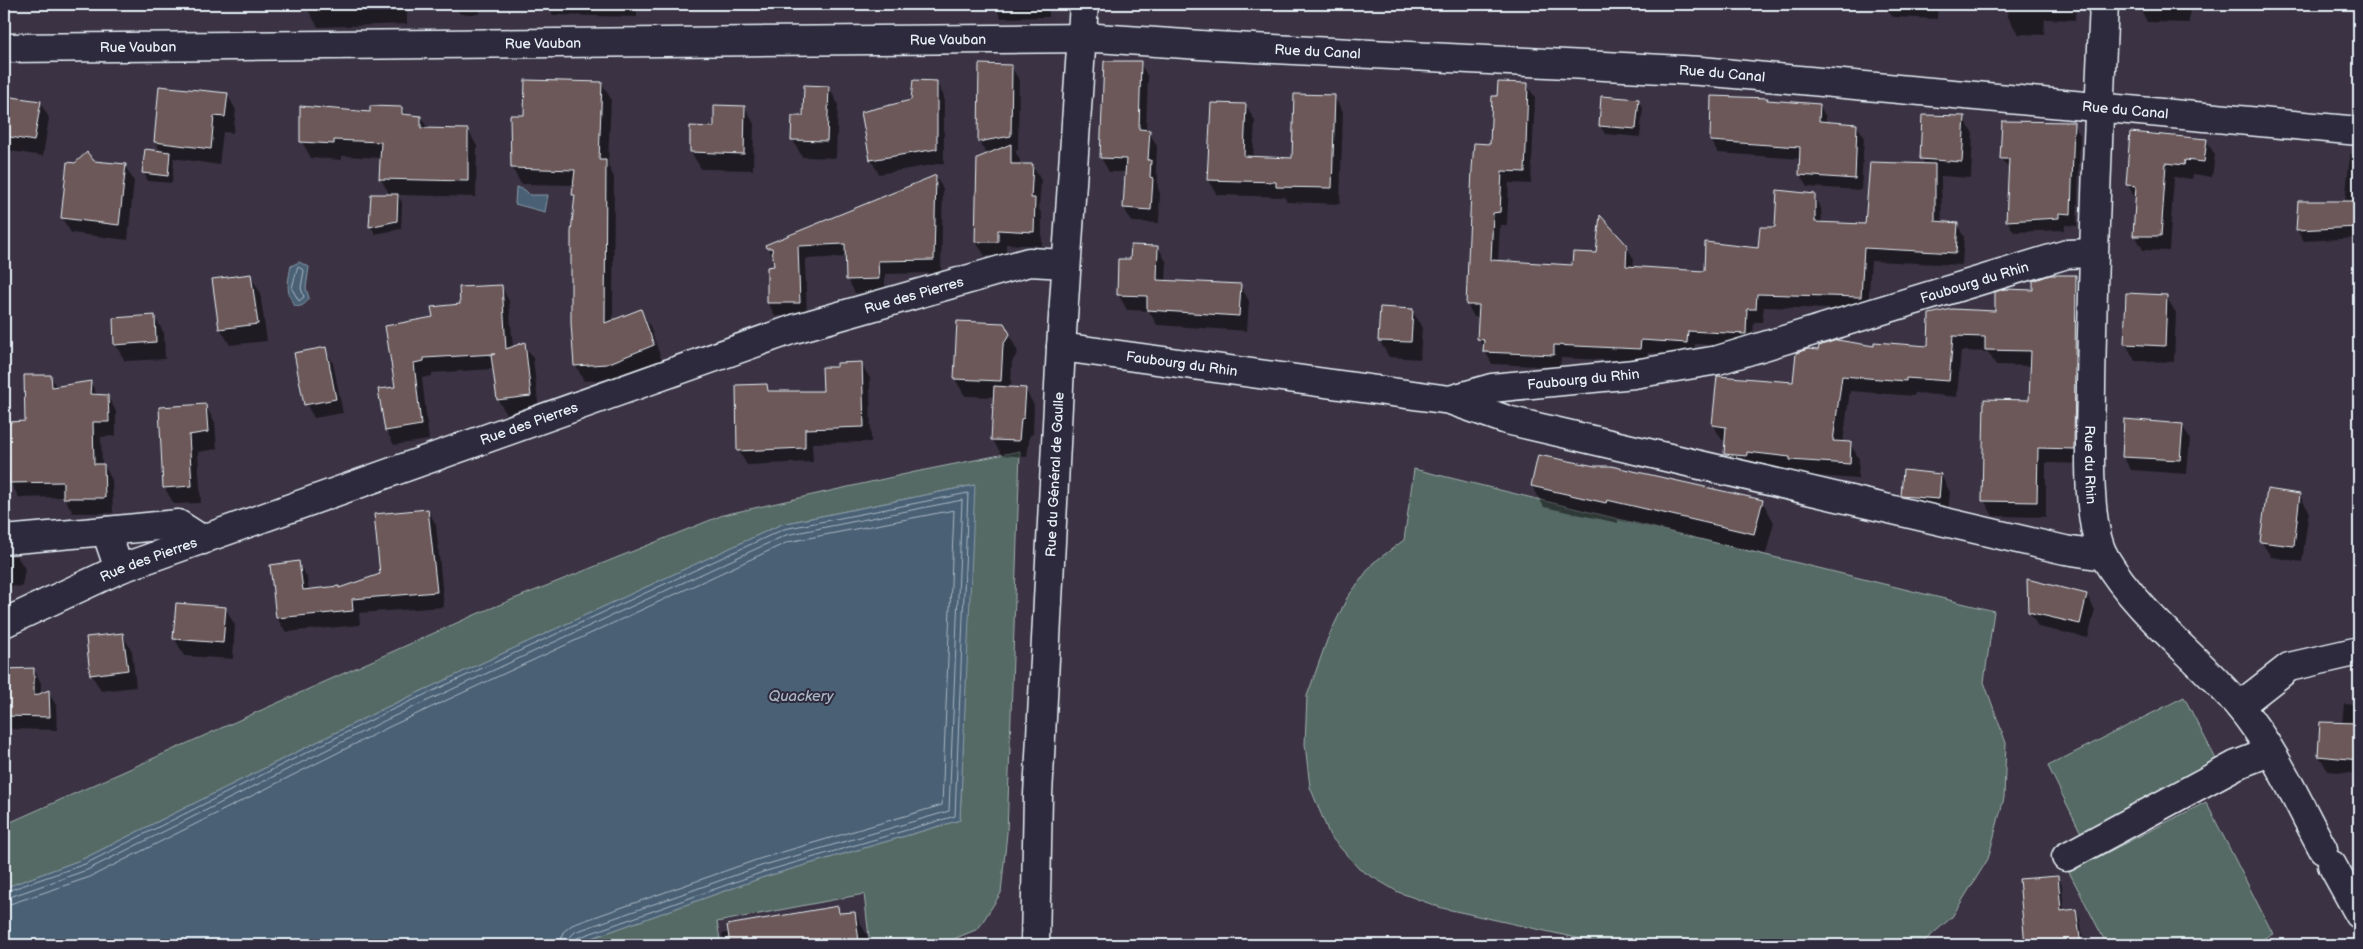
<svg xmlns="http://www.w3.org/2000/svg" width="2363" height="949" font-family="'Balsamiq Sans',sans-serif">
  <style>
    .green { fill: #566b65; stroke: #9faeae }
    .water { fill: #4a6175; stroke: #899ba9 }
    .shadow { fill: #0007 }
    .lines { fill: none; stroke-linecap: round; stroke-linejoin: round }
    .shore { stroke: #a9b7c4; stroke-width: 1 }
    .building { fill: #6c5859; stroke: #e8f1f8 }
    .minor-casing { stroke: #e8f1f8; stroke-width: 31 }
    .minor { stroke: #2f2a3d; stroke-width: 28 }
    .labels { text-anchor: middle; stroke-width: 4; stroke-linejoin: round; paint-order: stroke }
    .street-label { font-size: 14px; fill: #e8f1f8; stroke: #2f2a3d }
    .water-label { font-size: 15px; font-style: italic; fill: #a9b7c4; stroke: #2f2a3d }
  </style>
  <rect width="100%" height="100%" fill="#3b3343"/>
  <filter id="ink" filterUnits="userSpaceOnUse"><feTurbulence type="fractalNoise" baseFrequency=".02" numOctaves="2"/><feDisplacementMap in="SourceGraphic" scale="10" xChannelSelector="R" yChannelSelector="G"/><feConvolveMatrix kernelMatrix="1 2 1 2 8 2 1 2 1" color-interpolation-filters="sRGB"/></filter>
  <g filter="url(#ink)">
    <path class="green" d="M1020 451 1007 833 1001 893 978 929 949 941 910 945H870L864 894 717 922 721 945H572L764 877 960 820 974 485 782 524 383 709 83 859 4 888V825L479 613 723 515 915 472Z
      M1414 469 1994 611 1984 682 2006 743 2004 798 1988 859 1952 917 1920 945H1608L1442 908 1398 892 1359 869 1330 836 1310 787 1305 744 1307 696 1327 640 1347 598 1373 563 1404 540Z
      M2184 697 2218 763 2081 833 2048 766Z
      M2206 802 2273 934 2250 945H2107L2069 872Z"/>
    <path class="water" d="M516 187 525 190 530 195H548L545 212 515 204Z
      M299 262 309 267 306 288 309 298C307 303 301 308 295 306 285 292 288 282 291 266Z
      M975 485 960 820 764 877 572 945H4V888L83 859 383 709 782 524Z"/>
    <path class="shadow" d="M296 4H407V24L318 27 305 5Z
      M455 4H508H480V14H460Z
      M547 4H637V17L553 15Z
      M994 4H1049V17L1001 18Z
      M1882 4H1938L1937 19 1893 17Z
      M2009 4H2076L2075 20 2045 19 2044 35 2018 34 2008 17Z
      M2138 4H2190L2189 23 2147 22Z
      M1140 63 1148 77 1146 131 1149 132 1157 146 1156 171 1158 175V188L1160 193 1159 223 1132 222 1124 208 1126 172H1109L1101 158Z
      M1011 66 1019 80 1018 150 1015 151 1020 160V165H1032L1041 180 1039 209 1042 214V246L1006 244V256H985L976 242 987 155 979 141Z
      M936 82 944 96V163L879 174 871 160 913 101Z
      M602 83 611 99 608 165 614 177 613 321 641 310 650 326 662 361 617 379 584 381 576 366V200L573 194 574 185 521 184 512 168 526 116Z
      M1527 85 1535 97 1531 184 1509 183 1507 225H1500L1498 262 1574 267 1597 254 1626 246 1634 259 1633 268 1705 272 1759 249 1776 228 1814 195 1821 208 1822 224 1867 225 1925 165 1922 159 1964 118 1973 134 1971 178 1941 176 1942 223 1957 224 1964 237 1962 265 1871 261 1868 310 1764 307 1762 322H1754L1752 347 1695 344 1694 355 1648 353 1647 362 1561 358 1560 367 1492 364 1479 339 1480 317H1474L1467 304 1491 145Z
      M829 87 838 104 836 158 802 157 793 140 804 117Z
      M227 94 236 110 233 133 223 132 219 165 173 158 174 161 172 183 148 181 144 173 161 152 155 141Z
      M4 97 40 102 49 118 43 156 4 150Z
      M1334 97 1343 112 1340 204 1287 202 1284 197 1217 195 1208 179 1246 105 1255 121 1253 157 1293 159Z
      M1602 97 1638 100 1643 108 1640 137 1605 134 1600 126Z
      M1767 99 1768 102 1819 105 1826 117V123L1857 125 1864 137 1861 190 1807 187 1800 175 1801 159 1718 153 1711 140Z
      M745 107 754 124 753 170 701 169 691 152V128H715Z
      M402 108 406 116 421 117 428 129 468 130 477 146 476 197 398 195 402 203 401 229 375 234 371 226 390 195 380 178 381 158 342 156V160L311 158 302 142 371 113Z
      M2073 124 2080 135 2077 226 2065 225V230L2014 232 2007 221 2010 170 2001 159Z
      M2132 133 2206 140 2215 155 2212 177 2193 174 2192 179 2174 177 2169 251 2143 250 2135 235 2137 201 2128 185Z
      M2350 154 2359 155V238L2304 241 2297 230 2299 202H2345Z
      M93 162 125 166 134 181 128 240 71 233 62 218 76 164Z
      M936 176 943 189 941 273 885 274V292L855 293 848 280 847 257 805 259 807 316H775L768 303 775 268V260L767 248Z
      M1158 247 1167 263 1166 282 1240 285 1249 301 1247 331 1157 325 1149 311 1127 310 1118 294 1131 261Z
      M250 275 260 292 267 341 230 345 220 328Z
      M2075 277 2084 292 2083 464 2046 463V517L1993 516 1984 500 2030 401 2031 366 1996 365 1988 352 1961 351 1957 397 1915 393 1914 396 1850 391 1843 443H1850L1859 459 1858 479 1801 475 1799 472 1755 467 1734 470 1725 454 1726 441 1722 440 1713 425 1794 384 1819 352 1875 348H1929L2034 292Z
      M501 286 509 301 513 348 524 344 533 358 539 411 507 415 498 400 494 369 432 373V376L422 378 429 440 394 445 386 430 396 388 434 318Z
      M2166 296 2176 313 2174 362 2135 361 2126 344Z
      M1412 310 1422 327 1420 359 1389 357 1379 340Z
      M154 316 164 333 165 359 125 361 115 344Z
      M1004 324 1018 352 1012 362 1011 388 1025 389 1034 405 1033 434 1030 435 1027 457 1002 455 992 439 995 397 965 396 955 379Z
      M325 349 333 363 343 413 314 418 306 404Z
      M861 364 870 378 871 442 812 443 813 462 747 465 738 450 766 385 770 392H824L838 368Z
      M50 376 57 388 90 382 98 396H107L116 411V436L101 437 102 465H104L112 480 113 513H73L64 497 19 498 11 483 9 440 26 423Z
      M205 406 215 422 217 449 198 452 201 503 174 504 164 487 160 408Z
      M2182 425 2190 439 2187 474 2131 470 2123 457Z
      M1941 475 1950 492 1948 515 1912 512 1902 495Z
      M1532 486 1762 501 1774 522 1766 554 1618 520V523L1544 507Z
      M2299 495 2309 511 2302 562 2271 557 2261 541Z
      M428 510 436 525 444 607 359 613 360 625 286 632 277 618 271 566 298 563 307 577 309 591 340 589 382 575Z
      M4 556H17L25 569 22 587 4 585Z
      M2087 595 2095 610 2088 638 2038 627 2029 611Z
      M225 608 235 625 233 659 184 656 175 639Z
      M122 634 132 651 136 687 101 691 91 674Z
      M34 669 41 683V695L48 692 56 705 57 730 4 729V670Z
      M2344 704 2359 705V774L2328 771 2319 756 2342 724Z
      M2057 877 2062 885 2064 912 2076 911 2080 919 2084 945H2034L2032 930Z
      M837 907 842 914 855 913 868 937 870 945H724L722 934Z"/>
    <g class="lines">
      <path class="shore" d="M298 267 304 270 301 288 304 297 299 301 292 289Z
        M4 892 85 864 385 713 784 529 968 493 955 816 763 872 577 938 574 945
        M4 899 87 870 388 719 786 535 962 500 949 811 761 866 575 932 569 938 567 945
        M4 906 90 877 391 726 788 542 954 510 942 805 759 859 572 925 563 932 560 945"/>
    </g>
    <path class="building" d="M1104 61H1141L1139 129 1150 130 1148 160H1151L1150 177 1153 178 1151 210 1123 208 1126 159 1100 158Z
      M979 64 1012 65 1011 136 978 142Z
      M525 80 602 82 599 160H606L605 323 641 309 654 345 607 364 574 366 571 323V232L575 195H572L575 170 511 168 510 115H524Z
      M913 80 937 81V149L870 160 861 112 911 100Z
      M1498 82 1528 83 1526 146 1525 172 1502 171 1500 212 1493 213 1491 260 1572 265 1573 252 1596 253 1600 215 1627 245 1626 266 1704 271 1705 242 1758 248 1760 227H1775L1777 190 1815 194V222L1865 224 1870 162 1935 164V221L1958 223 1956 253 1864 248 1861 297 1757 294 1756 309H1747L1746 334 1688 331 1687 343 1641 340 1640 349 1554 345V355L1483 352 1484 340 1477 339 1479 305H1466L1472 169 1474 143 1490 144 1492 96H1497Z
      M804 85 829 86 827 141 791 140 792 116H803Z
      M159 86 228 93 225 117 214 116 211 149 154 142Z
      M1294 94 1335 95 1332 188 1276 187V182L1207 180 1211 103 1246 104 1244 156 1292 158Z
      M4 96 41 101 34 141 4 136Z
      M1601 96 1639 99 1636 129 1599 126Z
      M1711 96 1768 98 1767 100 1820 104 1819 121 1857 124 1855 179 1799 175 1800 147 1710 141Z
      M714 105 745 106 744 154 690 152V126L714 127Z
      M300 106 370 112V106L402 107V114L421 116V128L468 129V181L379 179 381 142 334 140V144L300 142Z
      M1922 115 1965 116 1962 162 1920 159Z
      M2002 121 2074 122 2071 214 2059 213V218L2006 221 2009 159H2000Z
      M2130 132 2207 139 2204 162 2185 160 2184 165 2166 163 2161 236H2133L2136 186 2126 185Z
      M1011 144V164H1033L1031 198H1035L1034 232 998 230V242H975L977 158Z
      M145 149 170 152 168 176 142 173Z
      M87 152 94 161 126 164 119 225 61 218 67 162 75 163Z
      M936 175 934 260 878 261 879 279 846 280 845 244 798 246 800 303H767V267L774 266 772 248H766L765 245Z
      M371 194H398L397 221 369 227Z
      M2298 201H2359V227L2296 230Z
      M1131 245 1158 246 1157 280 1241 284 1239 316 1147 310V296L1117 295 1118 259H1130Z
      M251 274 258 324 219 329 212 279Z
      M2050 275H2076L2074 449 2038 448 2037 502 1982 501 1984 399 2029 400 2031 351 1985 350V337L1953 336 1949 381 1906 378V381L1842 376 1833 441 1851 442 1850 464 1790 460V457L1747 452V456L1724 454 1726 427 1712 425 1717 376 1793 382 1796 353 1808 349 1818 350 1819 346 1837 340 1874 346V342L1928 346 1929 314 1952 309 1995 311V292L2004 289 2033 290V281Z
      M502 285 506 349 525 342 531 396 497 400 491 355 495 354 424 358V361L414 363 421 425 385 431 378 389 395 387 385 326 433 317 431 307 460 304 459 287Z
      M2126 293 2167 295 2165 346 2124 344Z
      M1380 307 1413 309 1411 342 1378 341Z
      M155 315 156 342 114 345 113 318Z
      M957 321 1004 323 1010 334 1003 345 1001 381 954 379Z
      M326 347 336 399 304 405 294 353Z
      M862 362 864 427 805 429V448L737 451 736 385 767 384 768 391H823L822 367H837V363Z
      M24 375H51L52 387 91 381 90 394 108 395 109 422H93L94 464H104L105 498H63V482L9 483 7 440 9 422 25 421Z
      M994 386 1026 388 1024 418 1021 419 1019 441 991 440Z
      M206 404 208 432 189 435 192 486 163 488 159 407Z
      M2124 419 2183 424 2180 460 2122 457Z
      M1538 455 1595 466H1611L1763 500 1754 534 1607 500 1606 503 1531 486Z
      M1903 470 1941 474 1939 499 1901 496Z
      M2267 489 2300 494 2294 546 2260 542Z
      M428 509 437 592 352 599 353 611 276 618 270 565 299 561 303 590 339 586V588L380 574 374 514Z
      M2027 579 2087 594 2080 624 2028 612Z
      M176 603 226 607 223 643 173 639Z
      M123 633 128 670 90 675 86 637Z
      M34 668V696L49 690 50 717 4 716V669Z
      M2320 722 2359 723V760L2318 756Z
      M2058 876 2061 911 2076 909 2081 945H2025L2019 879Z
      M838 906 839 913 855 912 859 941 831 945H730L727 925Z"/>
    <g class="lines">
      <g class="minor-casing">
        <g id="minor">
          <path id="s1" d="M2104 4C2098 130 2093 257 2091 384 2091 427 2084 522 2105 558 2138 614 2197 656 2239 706 2274 748 2297 801 2323 849"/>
          <path id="s2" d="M4 48 1097 38 1215 46 1701 71 2359 131"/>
          <path id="s3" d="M1061 347 1450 400 1492 388 1634 374 1718 360 2067 254 2093 253"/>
          <path d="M1450 400 1507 420 2065 550 2104 556"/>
          <path d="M4 540 106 531"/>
          <path d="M119 569 106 531 178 524 203 540"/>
          <path id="s4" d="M4 623 119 569 794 329 1029 262 1066 264"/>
          <path d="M2239 706 2289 667 2359 651"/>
          <path d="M2066 857 2236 765 2270 752"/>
          <path d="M2332 865 2359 914"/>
          <path id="s5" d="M1035 945 1038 795 1061 347 1084 4"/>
        </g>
      </g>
      <use href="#minor" class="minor"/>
    </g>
  </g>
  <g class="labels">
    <g class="street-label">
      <text dy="5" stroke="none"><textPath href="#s2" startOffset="944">Rue Vauban</textPath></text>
      <text dy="5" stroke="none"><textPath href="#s2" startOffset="539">Rue Vauban</textPath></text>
      <text dy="5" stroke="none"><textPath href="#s2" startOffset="134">Rue Vauban</textPath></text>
      <text dy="5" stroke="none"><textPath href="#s2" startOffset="1314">Rue du Canal</textPath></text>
      <text dy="5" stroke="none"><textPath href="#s2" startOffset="1719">Rue du Canal</textPath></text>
      <text dy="5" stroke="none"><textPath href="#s2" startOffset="2124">Rue du Canal</textPath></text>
      <text dy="5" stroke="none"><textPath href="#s3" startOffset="932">Faubourg du Rhin</textPath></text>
      <text dy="5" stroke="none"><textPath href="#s4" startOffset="968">Rue des Pierres</textPath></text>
      <text dy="5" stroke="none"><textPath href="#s3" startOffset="122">Faubourg du Rhin</textPath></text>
      <text dy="5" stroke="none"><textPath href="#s3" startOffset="528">Faubourg du Rhin</textPath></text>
      <text dy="5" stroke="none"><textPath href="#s4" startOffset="562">Rue des Pierres</textPath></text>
      <text dy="5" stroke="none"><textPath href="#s1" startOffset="461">Rue du Rhin</textPath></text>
      <text dy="5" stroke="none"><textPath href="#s5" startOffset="471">Rue du Général de Gaulle</textPath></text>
      <text dy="5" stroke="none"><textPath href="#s4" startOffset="158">Rue des Pierres</textPath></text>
    </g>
    <g class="water-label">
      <text x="801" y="701">Quackery</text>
    </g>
  </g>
  <rect width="2363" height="949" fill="none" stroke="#2f2a3d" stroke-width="20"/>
  <rect x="10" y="10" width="2343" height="929" fill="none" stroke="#e8f1f8" stroke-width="2" filter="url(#ink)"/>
</svg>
